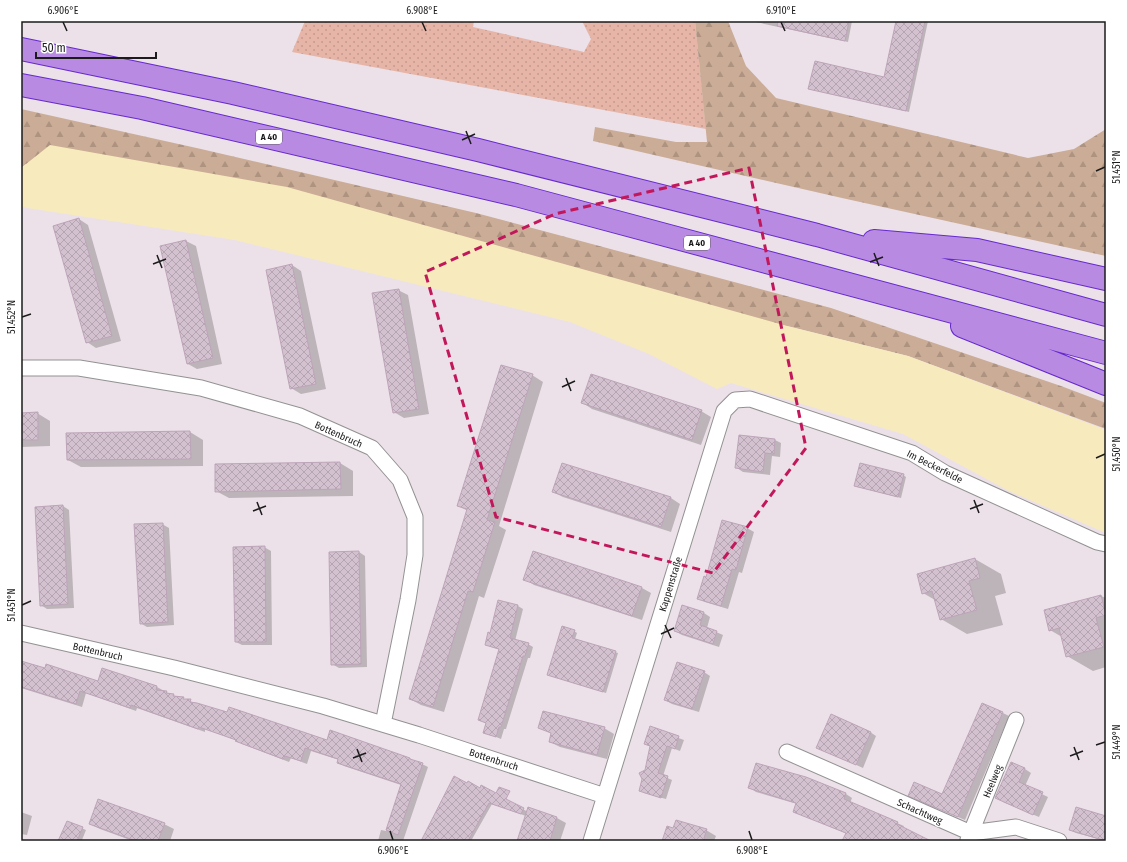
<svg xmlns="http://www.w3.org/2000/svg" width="1127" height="862" font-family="'Fira Sans Condensed',sans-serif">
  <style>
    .grass { fill: url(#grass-dots) }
    .forest { fill: url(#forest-firs) }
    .park { fill: #f7ebbd }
    .shadow { fill: #0003 }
    .building { fill: url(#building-cross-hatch); stroke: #bda4b9 }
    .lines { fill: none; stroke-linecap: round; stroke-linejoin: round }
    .street-casing { stroke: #929292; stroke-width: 17 }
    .highway-casing { stroke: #6629cf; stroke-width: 24 }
    .street { stroke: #fff; stroke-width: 15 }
    .highway { stroke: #b88ae2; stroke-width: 22 }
    .marked { fill: none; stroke: #c2185b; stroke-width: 3; stroke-dasharray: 8 5; stroke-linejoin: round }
    .ticks { fill: none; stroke: #1b1b1b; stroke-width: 1.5 }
    .labels { text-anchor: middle; stroke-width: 3; stroke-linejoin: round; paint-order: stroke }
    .shield { fill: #fff; stroke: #5f5f5f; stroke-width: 1 }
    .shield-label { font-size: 9px; font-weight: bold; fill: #1b1b1b }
    .street-label { font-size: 10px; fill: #1b1b1b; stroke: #fff }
    .neatline { fill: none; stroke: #1b1b1b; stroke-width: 1.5 }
    .ticks-label { font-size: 10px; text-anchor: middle; fill: #1b1b1b }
  </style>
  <defs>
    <pattern id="grass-dots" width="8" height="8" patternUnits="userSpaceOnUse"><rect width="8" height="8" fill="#e6b5a7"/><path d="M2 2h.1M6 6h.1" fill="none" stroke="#c59b8f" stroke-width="1.8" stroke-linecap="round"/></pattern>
    <pattern id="forest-firs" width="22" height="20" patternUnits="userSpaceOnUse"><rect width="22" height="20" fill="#cbac96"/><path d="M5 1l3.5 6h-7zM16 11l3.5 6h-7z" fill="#ae9381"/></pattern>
    <pattern id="building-cross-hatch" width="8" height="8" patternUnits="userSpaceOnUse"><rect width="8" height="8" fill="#d3c1d0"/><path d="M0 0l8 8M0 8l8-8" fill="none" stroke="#b5a5b2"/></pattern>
  </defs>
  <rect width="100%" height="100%" fill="#ece1e8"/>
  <path class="grass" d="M305 21H474L473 27 584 52 591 39 582 21H695L706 129 292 52Z"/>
  <path class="forest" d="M695 21H728L746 66 776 98 1028 158 1074 149 1106 129V256L842 198 593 141 595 127 676 142H707Z
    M21 109 201 149 476 213 831 308 1061 386 1106 403V429L908 356 787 326 653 311 26 164 21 168Z"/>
  <path class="park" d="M50 145 287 187 787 326 908 356 1106 430V533L1009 491 903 434 731 383 717 389 649 354 570 322 235 240 21 207V168Z"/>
  <path class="shadow" d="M751 21H852L848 42Z
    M897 21H928L909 112 809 89 885 78Z
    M79 219 88 225 121 341 96 348 87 342Z
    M186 241 196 246 222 364 197 369 188 364Z
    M292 265 301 271 326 389 301 394 291 388Z
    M398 290 408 295 429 414 404 418 394 412Z
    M532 375 543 382 499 526 506 530 484 598 479 596 444 712 421 705 410 699 468 511 458 506Z
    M583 403 701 411 711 417 701 445 592 409Z
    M37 413 50 421V446L21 447V414Z
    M190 432 203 440V466L81 467 68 460Z
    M775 440 781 443 780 457 772 456 770 475 743 472 737 468Z
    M340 463 353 471V496L229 498 216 491V465Z
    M903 475 906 477 901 498 858 487Z
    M553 492 671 498 680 504 671 532 563 497Z
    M63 506 69 510 74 608 47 609 41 605Z
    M162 524 169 528 174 625 147 627 140 623Z
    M747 528 754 532 742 573 739 572 728 609 705 602 698 598 706 578Z
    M264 547 271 551 272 645H242L236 642Z
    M359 552 365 556 367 667 339 668 332 664Z
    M975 559 1001 574 1006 593 995 596 1003 625 967 634 941 619 935 600 923 593Z
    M525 579 642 588 651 593 642 620 534 585Z
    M1101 596 1106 598V667L1093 671 1067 656 1062 637 1050 630 1045 611Z
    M518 606 523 609 515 641 528 644 533 647 530 658H528L506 729H504L501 739 484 732 487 723 479 720 500 650 486 645 490 634Z
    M683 607 704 613 710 617 707 628 723 635 719 647 682 635 675 631Z
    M574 631 577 633 575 639 618 653 606 693 551 676Z
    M21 662 45 669 99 682 157 687 170 694 195 703 328 741 410 759 422 764 428 767 403 841H378L381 830 386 831 401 785 344 766 338 762 339 760 311 751 307 764 291 758 289 762 242 744 237 740 205 729V732L137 708 136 711 86 693 82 707 21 688Z
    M704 672 710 676 699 712 672 704 665 700Z
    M1003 713 1009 716 965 820 916 799 943 795Z
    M540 727 604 728 614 734 607 759 560 747 550 742 552 734Z
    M651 728 684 740 680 751 672 748 663 776 672 780 666 799 644 793 646 771 651 746 646 744Z
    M870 732 876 736 863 768 818 748Z
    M1025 769 1031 773 1025 786 1048 797 1039 817 1003 802Z
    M806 778 846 794 852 798 850 803 897 823 904 826 903 828 929 841H850L847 834 794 811 797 804 756 792 750 788Z
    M482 786 528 812V809L557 818 566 823 560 841H518L526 816 492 804 471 841H421L480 789Z
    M21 812 32 816 27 835 21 834Z
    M1106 817V841L1076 833 1070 830Z
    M90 824H164L174 829 170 841H133L100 829Z
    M79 827 86 830 82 840 84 841H60Z
    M674 829 706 830 716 836 714 841H663Z"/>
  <path class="building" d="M778 21H849L845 41 777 26Z
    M896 21H925L906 111 808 89 815 61 884 77Z
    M79 218 112 336 86 343 53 226Z
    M186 240 213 358 187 364 160 246Z
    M292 264 316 384 290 389 266 270Z
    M399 289 419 409 393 413 372 293Z
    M501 365 533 374 487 520 495 522 473 592 468 591 433 707 409 699 467 509 457 506Z
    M591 374 702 410 692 440 581 403Z
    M38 412V440H21V413Z
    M190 431 191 459 67 460 66 433Z
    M739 435 775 439 774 454 765 453 763 472 735 468Z
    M340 462 341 489 215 492V464Z
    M562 463 671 497 661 527 552 492Z
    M860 463 904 474 898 497 854 486Z
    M63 505 68 604 40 606 35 507Z
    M722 520 748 527 736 570 732 569 721 606 697 599 704 576 706 577Z
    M163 523 168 622 140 624 134 524Z
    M265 546 266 642H235L233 547Z
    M359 551 361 664 331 665 329 552Z
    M533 551 642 587 632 616 523 580Z
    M975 558 980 578 969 581 977 610 940 620 932 591 922 594 917 574Z
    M1101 595 1106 615 1096 618 1104 647 1066 657 1059 628 1049 631 1044 610Z
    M498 600 518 605 510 638 529 643 525 656H523L501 727H499L496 737 483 733 486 723 478 720 499 649 485 645 488 632 490 633Z
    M682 605 704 612 700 625 717 631 713 644 674 631Z
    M562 626 575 630 572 638 616 651 603 692 547 675Z
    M21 661 45 668 46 664 98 681 102 668 157 686 156 690 167 691 166 693 174 694 173 696 184 697 183 699H191L190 702 197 703 227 712 229 707 327 740 330 730 410 758V759L423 763 398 835 386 830 401 784 337 763 338 759 305 748 301 761 285 756 283 759 235 741 236 740 199 727 198 729 131 705 130 708 80 691 76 704 21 687Z
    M677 662 705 671 692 709 664 700Z
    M982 703 1003 712 958 817 908 796 914 782 942 794Z
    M543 711 605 727 597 755 549 742 551 733 538 728Z
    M831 714 871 732 856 765 816 748Z
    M650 726 679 736 675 749 667 746 658 773 668 776 661 798 639 791 642 779 639 773 645 770 650 746 644 744Z
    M1011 762 1025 768 1019 782 1043 792 1033 815 995 798Z
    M756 763 806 777 846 793 844 799 898 822 897 824 931 841H842L846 833 793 812 796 803 748 788Z
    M454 776 467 783 468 781 480 788 481 785 496 793 499 787 510 791 506 799 524 808 521 814 489 803 468 841H421Z
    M98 799 165 823 158 841H136L89 824Z
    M528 807 557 817 550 841H517Z
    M1076 807 1106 816V841L1069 830Z
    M676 820 707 829 704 838 705 841H662L667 826 673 828Z
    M67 821 83 827 77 841H58Z"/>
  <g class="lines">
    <g class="street-casing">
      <path id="street" d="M21 368H79L201 388 300 416 372 448 400 480 415 517V555L408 600 383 724
        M21 633 174 668 323 706 419 735 605 796
        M787 752 971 833 1016 827 1059 841
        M968 840 1016 720
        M591 841 724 411 735 400 750 399 912 453 945 473 1097 542 1106 544"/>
    </g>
    <g class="highway-casing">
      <path id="highway" d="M21 49 233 93 478 150 817 235 1106 315
        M21 85 142 108 516 195 1106 353
        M874 241 977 250 1106 279
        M962 326 1106 384"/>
    </g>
    <use href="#street" class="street"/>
    <use href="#highway" class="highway"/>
  </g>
  <path class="marked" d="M749 168 806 448 713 573 496 517 425 272 555 214Z"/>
  <path class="ticks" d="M63 22 67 31M422 22 426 31M781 22 785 31M466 131 471 144M462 140 475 134M1096 171 1105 167M874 253 879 266M157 255 162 268M870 262 883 257M153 264 166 259M22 317 31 314M566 378 571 391M562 387 575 381M1096 458 1105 454M974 500 979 513M257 502 262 515M970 509 983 504M253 511 266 506M22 605 31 601M665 625 671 638M661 634 674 628M1096 745 1105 742M1074 747 1079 760M357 749 362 762M1070 756 1083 751M353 758 366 753M390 831 393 840M749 831 752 840"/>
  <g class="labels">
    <g class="shield">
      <rect x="256" y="130" width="26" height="14" rx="3"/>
      <rect x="684" y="236" width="26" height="14" rx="3"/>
    </g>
    <g class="shield-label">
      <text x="269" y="140">A 40</text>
      <text x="697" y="246">A 40</text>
    </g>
    <g class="street-label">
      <text transform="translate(339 434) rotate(24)" y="4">Bottenbruch</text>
      <text transform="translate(935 466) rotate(27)" y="4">Im Beckerfelde</text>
      <text transform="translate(670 584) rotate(-73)" y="4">Kappenstraße</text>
      <text transform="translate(98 651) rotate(13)" y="4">Bottenbruch</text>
      <text transform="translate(494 759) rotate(18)" y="4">Bottenbruch</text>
      <text transform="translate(992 781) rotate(-68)" y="4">Heelweg</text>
      <text transform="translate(920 811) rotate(24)" y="4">Schachtweg</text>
    </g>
  </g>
  <rect width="1127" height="862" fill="none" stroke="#ffffff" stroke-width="44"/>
  <path d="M36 52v6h120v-6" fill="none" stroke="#1b1b1b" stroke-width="2"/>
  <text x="42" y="52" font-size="12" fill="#1b1b1b" stroke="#ffffff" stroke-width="3" paint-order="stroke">50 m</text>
  <rect x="22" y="22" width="1083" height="818" class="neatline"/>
  <g class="ticks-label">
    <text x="63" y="14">6.906°E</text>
    <text x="422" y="14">6.908°E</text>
    <text x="781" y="14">6.910°E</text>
    <text transform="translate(1116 167) rotate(-90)" y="4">51.451°N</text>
    <text transform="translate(11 317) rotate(-90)" y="4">51.452°N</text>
    <text transform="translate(1116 454) rotate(-90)" y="4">51.450°N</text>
    <text transform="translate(11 605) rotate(-90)" y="4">51.451°N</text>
    <text transform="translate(1116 742) rotate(-90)" y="4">51.449°N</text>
    <text x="393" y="854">6.906°E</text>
    <text x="752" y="854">6.908°E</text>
  </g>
</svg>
